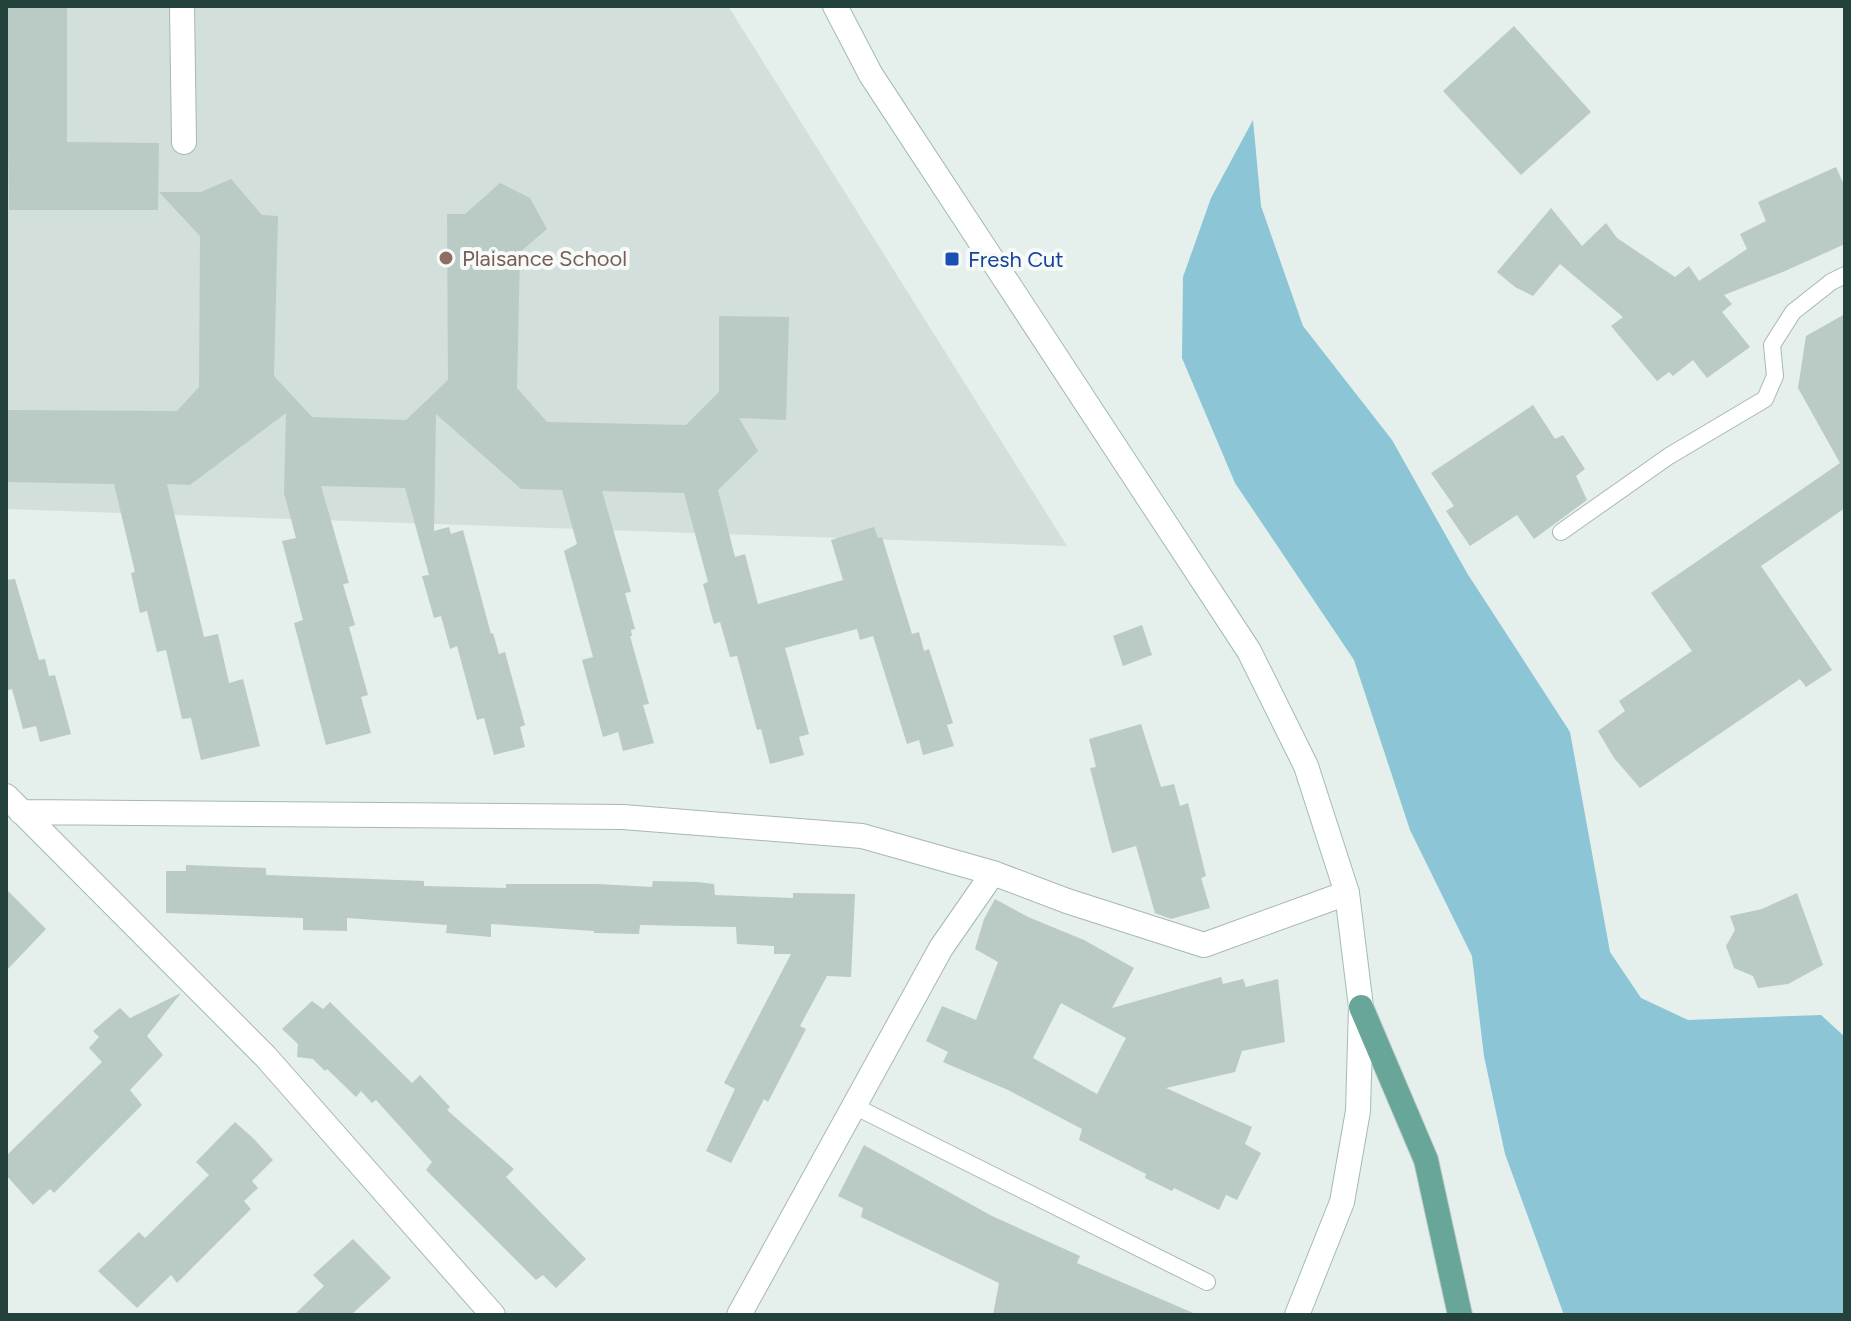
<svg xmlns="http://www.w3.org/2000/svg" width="1851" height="1321" font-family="Figtree,sans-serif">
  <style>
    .built { fill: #d3dfda }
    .water { fill: #8bc5d6 }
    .building { fill: #bacac4; fill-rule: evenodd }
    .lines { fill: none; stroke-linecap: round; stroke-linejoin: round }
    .lane-casing { stroke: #a7b8b3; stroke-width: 18 }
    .street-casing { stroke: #a7b8b3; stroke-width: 26 }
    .secondary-casing { stroke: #a3bbb4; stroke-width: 26 }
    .primary-casing { stroke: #c1cac8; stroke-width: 26 }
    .lane { stroke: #fff; stroke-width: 16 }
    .street { stroke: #fff; stroke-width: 24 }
    .secondary { stroke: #fff; stroke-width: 24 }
    .primary { stroke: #68a69a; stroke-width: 24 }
    .education-dot { fill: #8d6e63; stroke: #f6fbf9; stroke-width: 3 }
    .transit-dot { fill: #1a4fb4; stroke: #f6fbf9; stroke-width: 3 }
    .labels { text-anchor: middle; stroke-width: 8; stroke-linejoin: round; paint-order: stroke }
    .education-label { font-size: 22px; fill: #785e54; stroke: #f6fbf9; text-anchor: start }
    .transit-label { font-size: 22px; fill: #164399; stroke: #f6fbf9; text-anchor: start }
  </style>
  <rect width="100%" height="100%" fill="#e5efeb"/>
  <path class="built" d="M6 6H728L1067 546 6 509Z"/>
  <path class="water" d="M1253 120 1261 206 1303 326 1392 440 1467 573 1570 732 1610 952 1641 998 1688 1020 1821 1015 1845 1037V1315H1564L1505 1154 1484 1056 1472 956 1410 830 1354 660 1235 483 1182 358 1183 277 1211 198Z"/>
  <path class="building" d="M6 6H67V142L159 143 158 210H9Z
    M1514 26 1591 112 1521 175 1443 91Z
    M1836 167 1845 187V244L1785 271 1724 295 1732 304 1722 312 1750 347 1707 378 1693 360 1673 376 1669 372 1657 381 1611 326 1623 317 1560 264 1533 296 1515 287 1497 272 1551 208 1582 246 1606 223 1617 238 1675 277 1689 266 1699 281 1747 249 1740 234 1766 221 1758 202Z
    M231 179 262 215 278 216 274 376 312 417 406 420 448 380 447 214H465L500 183 530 198 547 229 520 252 517 388 547 422 686 425 719 392V316L789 317 786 420 739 418 758 451 718 490 735 557 745 554 758 604 843 580 831 540 874 527 878 538 882 537 912 634 919 632 924 651 929 649 953 723 947 725 954 746 923 755 919 740 907 744 873 636 860 640 857 629 785 648 809 734 799 737 804 755 770 764 761 729 757 730 737 656 730 657 720 622 714 624 703 584 708 582 684 493 602 491 631 592 625 593 635 629 631 630 632 636H630L649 704 643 705 654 743 623 751 618 732 603 737 582 660 593 657 564 551 577 544 562 490 521 489 436 414 434 531 449 527 451 534 463 530 491 634 493 633 499 654 505 652 525 725 520 727 525 747 494 755 484 718 477 720 457 646 450 649 441 616 434 618 422 576 429 575 405 488 321 486 349 583 343 584 355 625 349 627 368 695 361 697 371 733 326 745 294 623 303 620 282 541 296 538 284 493 286 413 190 485 167 484 204 637 218 634 229 683 243 679 260 746 201 760 191 718 182 719 166 650 157 652 147 611 140 613 131 573 135 572 114 484 6 482V410L177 411 199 387 200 236 159 192H201Z
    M1845 314V508L1761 566 1832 670 1806 687 1800 679 1640 788 1614 758 1598 731 1625 711 1619 701 1692 651 1651 593 1840 463 1798 388 1806 336Z
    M1533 405 1555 439 1563 435 1585 469 1576 476 1587 500 1534 539 1517 515 1470 546 1446 511 1454 506 1431 473Z
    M15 579 39 660 45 659 49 676 55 675 71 734 40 742 36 726 23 729 12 689 6 691V580Z
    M1142 625 1152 655 1123 666 1113 636Z
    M1141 724 1161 787 1174 784 1180 806 1188 803 1206 876 1201 878 1210 908 1171 919 1155 913 1136 846 1112 853 1090 768 1096 767 1089 739Z
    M186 865 266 868V875L424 881V886L506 888V884H597L652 887 653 881 697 882 714 884 715 895 793 898V893L855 894 851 977 827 976 800 1026 806 1029 768 1102 764 1099 731 1163 706 1151 735 1089 724 1083 791 954H774V946L737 944 736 927 640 925 639 934 594 933V931L491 924V937L446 933 447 925 347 918V931L303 930V918L166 913V871H186Z
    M6 889 46 929 6 971Z
    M1797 893 1823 965 1788 984 1758 988 1753 976 1734 968 1726 946 1735 930 1730 916 1762 909Z
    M995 899 1028 917 1084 940 1134 968 1112 1008 1221 977 1223 984 1243 979 1246 987 1278 979 1285 1042 1242 1051 1235 1072 1166 1088 1252 1127 1245 1144 1261 1153 1237 1200 1226 1195 1219 1210 1174 1188 1172 1191 1145 1178 1146 1174 1079 1140 1082 1129 1008 1090 943 1062 948 1052 926 1041 942 1006 976 1020 998 962 975 949 984 919ZM1061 1003 1126 1038 1097 1094 1033 1058Z
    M181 993 147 1036 163 1055 130 1090 142 1105 54 1193 50 1189 33 1205 6 1175V1156L102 1062 89 1048 99 1037 93 1031 120 1008 130 1018Z
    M312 1001 323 1009 330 1002 412 1083 420 1075 450 1107 447 1110 514 1169 506 1177 586 1259 556 1288 543 1275 536 1280 426 1170 432 1162 376 1100 372 1103 361 1091 356 1097 327 1069 325 1071 313 1059 297 1057 298 1044 282 1029Z
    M235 1122 254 1139 273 1160 252 1181 258 1188 244 1201 251 1209 177 1283 171 1275 137 1308 98 1271 139 1232 145 1238 209 1175 196 1162Z
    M864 1145 992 1216 1080 1256 1077 1263 1198 1315H993L999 1283 861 1217 863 1208 838 1196Z
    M353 1239 391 1278 351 1315H294L324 1286 313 1275Z"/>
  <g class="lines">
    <g class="lane-casing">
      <path id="lane" d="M1561 532 1669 456 1765 399 1775 376 1772 345 1793 312 1831 282 1845 275
        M854 1106 1207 1282"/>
    </g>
    <g class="street-casing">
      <path id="street" d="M182 6 184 142
        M6 796 266 1057 493 1315
        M21 812 623 817 862 836 993 873
        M739 1315 941 948 993 873 1067 901 1204 945 1347 893"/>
    </g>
    <g class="secondary-casing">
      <path id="secondary" d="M835 6 871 75 1249 651 1306 766 1347 893 1361 1007 1358 1111 1342 1202 1297 1315"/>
    </g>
    <g class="primary-casing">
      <path id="primary" d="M1361 1007 1426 1160 1460 1315"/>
    </g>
    <use href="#lane" class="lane"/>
    <use href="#street" class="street"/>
    <use href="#secondary" class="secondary"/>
    <use href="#primary" class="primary"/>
  </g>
  <circle class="education-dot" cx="446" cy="258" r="8"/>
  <rect class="transit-dot" x="944" y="251" width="16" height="16" rx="4"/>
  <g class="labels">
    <g class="education-label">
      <text x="462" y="266">Plaisance School</text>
    </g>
    <g class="transit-label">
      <text x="968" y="267">Fresh Cut</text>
    </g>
  </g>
  <rect width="1851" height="1321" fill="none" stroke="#23423c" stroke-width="16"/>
</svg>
